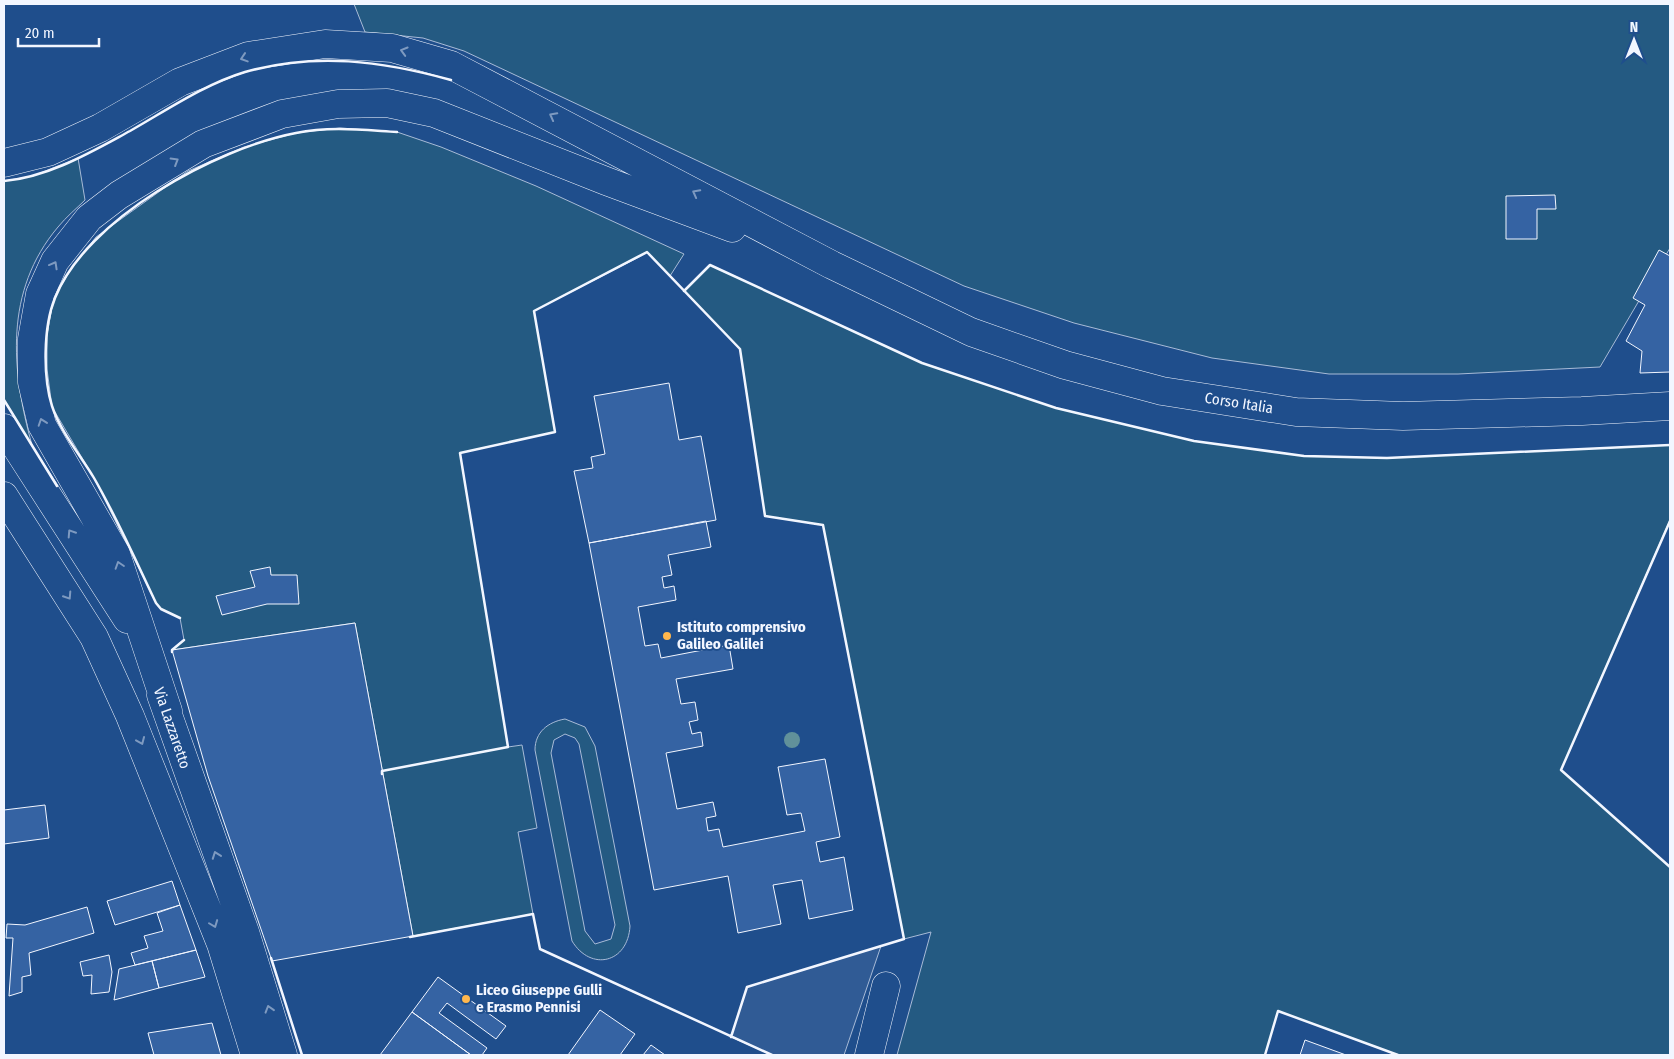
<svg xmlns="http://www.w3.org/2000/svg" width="1674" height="1059" font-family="'Fira Sans Condensed',sans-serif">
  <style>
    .green { fill: #245a82; stroke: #a8bbd7; fill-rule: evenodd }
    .parking { fill: #305b95; stroke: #a8bbd7 }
    .building { fill: #3563a3; stroke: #f2f6ff }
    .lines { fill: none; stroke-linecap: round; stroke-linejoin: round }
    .minor-casing { stroke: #f2f6ff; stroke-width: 29 }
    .minor { stroke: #1f4e8c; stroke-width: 28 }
    .wall { stroke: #f2f6ff; stroke-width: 2.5 }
    .tree { fill: #61919a }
    .oneway { stroke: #7e9ac0 }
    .poi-dot { fill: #ffb74d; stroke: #1f4e8c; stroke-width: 2 }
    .labels { text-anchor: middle; stroke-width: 4; stroke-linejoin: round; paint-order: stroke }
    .street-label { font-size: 15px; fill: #f2f6ff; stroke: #1f4e8c }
    .poi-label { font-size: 15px; font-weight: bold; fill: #f2f6ff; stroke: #1f4e8c; text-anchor: start }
  </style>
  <rect width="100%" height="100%" fill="#1f4e8c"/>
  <path class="green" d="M354 4H1670V248L1600 367 1458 374H1329L1212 358 1074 323 964 286 464 51 423 38 365 32Z
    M340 128 397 132 441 147 536 186 684 254 670 276 647 253 534 311 555 432 460 453 508 747 522 745 537 828 518 832 533 914 413 936 355 623 172 650 184 640 180 618 161 609 156 603 94 478 52 407 47 369V329L54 298 71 269 96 237 188 171 244 147 296 133Z
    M78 158 85 200C76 209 66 217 58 227 4 291 11 370 32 445L4 400V181L33 176Z
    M710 265 922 363 1056 408 1194 441 1304 456 1387 458 1670 445V520L1561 770 1670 867V1055H1398L1278 1011 1265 1055H897L931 932 904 939 823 525 765 516 740 349 684 291Z
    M565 719 585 727 595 746 630 926C628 963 591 972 572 941L535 750C535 732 548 722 565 719ZM565 734 575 738 579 744 615 925 611 939 595 944 585 931 551 753 554 740Z"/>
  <path class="parking" d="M881 946 844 1055H772L731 1037 747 987Z"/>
  <path class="building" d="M1555 195 1556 209H1537V239H1506V196Z
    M1659 250 1670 256V372L1640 373 1642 351 1626 341 1645 305 1633 298Z
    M669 383 679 440 701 436 716 520 589 543 574 471 593 468 591 457 605 454 594 396Z
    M706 521 711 547 668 555 672 575 662 577 664 588 674 586 676 600 638 607 645 646 658 644 661 658 729 645 733 669 676 679 681 704 695 702 698 720 689 722 692 734 701 732 703 746 666 753 677 809 713 802 716 816 706 818 708 831 719 829 723 847 805 831 801 813 787 815 778 767 825 759 840 837 816 842 820 862 844 857 853 910 809 919 802 880 773 885 781 924 738 933 728 876 654 890 589 543Z
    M270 567 271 575H297L299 604H267L222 615 216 596 255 587 250 571Z
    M355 623 413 936 272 961 208 776 172 650Z
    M45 805 49 838 4 844V810Z
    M172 881 180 905 115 925 107 901Z
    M180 905 196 950 135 965 131 953 148 948 144 936 163 931 157 913Z
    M87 907 94 933 29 953 31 975 22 977V992L9 996 13 938H6L7 924 25 925Z
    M196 950 205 977 159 988 152 961Z
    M109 955 112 972 109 992 91 994 92 975 83 976 80 962Z
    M152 961 159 988 114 1000 119 969Z
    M438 977 506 1026 496 1039 447 1003 439 1013 487 1048 482 1055H471L412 1012Z
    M600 1010 635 1034 620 1055H568Z
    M412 1012 471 1055H380Z
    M212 1023 221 1055H154L148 1033Z
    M1305 1040 1346 1055H1300Z
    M651 1045 665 1055H643Z"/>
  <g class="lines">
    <g class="minor-casing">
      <path id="minor" d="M4 163 48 152 100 128 180 82 248 56 325 44 392 48 451 65 832 265 971 332 1065 365 1162 391 1296 412 1403 416 1582 411 1670 406
        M4 428 127 619
        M4 496 94 637 130 716 221 944 255 1055
        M161 695 245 932 283 1055
        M168 711 116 554 42 425 32 382V339L40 294 55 261 89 218 119 195 203 144 282 114 338 104 387 103 434 113 606 181 732 228
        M869 1055 886 986"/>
    </g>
    <use href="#minor" class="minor"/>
    <path class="wall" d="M4 181C49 177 91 152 130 131 167 110 205 84 245 72 316 52 382 61 451 80
      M684 291 710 265 922 363 1056 408 1194 441 1304 456 1387 458 1670 445
      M4 400 57 486
      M1670 521 1561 770 1670 867
      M180 618 161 609 156 603C136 561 117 518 94 478 81 456 60 431 52 406 43 377 43 327 55 298 86 219 216 148 296 133 330 126 363 130 397 132
      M172 652V650L184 640
      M382 774V771L508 747 460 453 555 432 534 311 647 252 740 349 765 516 823 525 904 939 747 987 731 1037
      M410 937 533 914 540 949 772 1055
      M271 958 302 1055
      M1265 1055 1278 1011 1398 1055"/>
  </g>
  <circle class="tree" cx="792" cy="740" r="8"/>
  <defs><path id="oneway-chevron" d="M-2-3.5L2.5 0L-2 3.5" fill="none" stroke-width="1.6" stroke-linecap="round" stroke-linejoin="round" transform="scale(1.25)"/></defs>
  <g class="oneway">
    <use href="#oneway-chevron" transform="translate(404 51) rotate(-164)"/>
    <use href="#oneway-chevron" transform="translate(244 58) rotate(162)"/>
    <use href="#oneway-chevron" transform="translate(553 116) rotate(-152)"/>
    <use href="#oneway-chevron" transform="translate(175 161) rotate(-31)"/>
    <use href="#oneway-chevron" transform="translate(696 193) rotate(-152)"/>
    <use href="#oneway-chevron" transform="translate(54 265) rotate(-61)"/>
    <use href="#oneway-chevron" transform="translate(42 422) rotate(-109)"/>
    <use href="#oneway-chevron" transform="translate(71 533) rotate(-123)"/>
    <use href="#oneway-chevron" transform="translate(119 565) rotate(-108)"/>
    <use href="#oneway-chevron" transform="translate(68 596) rotate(57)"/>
    <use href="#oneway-chevron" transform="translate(141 741) rotate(67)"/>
    <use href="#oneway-chevron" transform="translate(216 855) rotate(-110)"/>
    <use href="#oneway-chevron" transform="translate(214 924) rotate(69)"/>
    <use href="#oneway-chevron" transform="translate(269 1009) rotate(-107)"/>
  </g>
  <g class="poi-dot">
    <circle cx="667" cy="636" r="5"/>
    <circle cx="466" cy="999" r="5"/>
  </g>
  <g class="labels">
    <g class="street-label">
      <text transform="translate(1239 403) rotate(9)" y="5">Corso Italia</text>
      <text transform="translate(172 728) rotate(71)" y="5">Via Lazzaretto</text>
    </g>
    <g class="poi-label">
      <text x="677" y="632">Istituto comprensivo<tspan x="677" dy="17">Galileo Galilei</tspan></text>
      <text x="476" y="995">Liceo Giuseppe Gulli<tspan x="476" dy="17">e Erasmo Pennisi</tspan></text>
    </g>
  </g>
  <rect width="1674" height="1059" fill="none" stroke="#f2f6ff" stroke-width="10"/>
  <g transform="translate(1634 40)" stroke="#1f4e8c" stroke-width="4" paint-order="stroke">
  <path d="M0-4L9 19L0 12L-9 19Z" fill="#f2f6ff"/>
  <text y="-8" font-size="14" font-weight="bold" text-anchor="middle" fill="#f2f6ff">N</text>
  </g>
  <path d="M18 38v8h81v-8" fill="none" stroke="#f2f6ff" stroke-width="2.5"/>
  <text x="25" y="38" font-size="15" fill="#f2f6ff" stroke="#1f4e8c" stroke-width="4" paint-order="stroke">20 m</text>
</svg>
